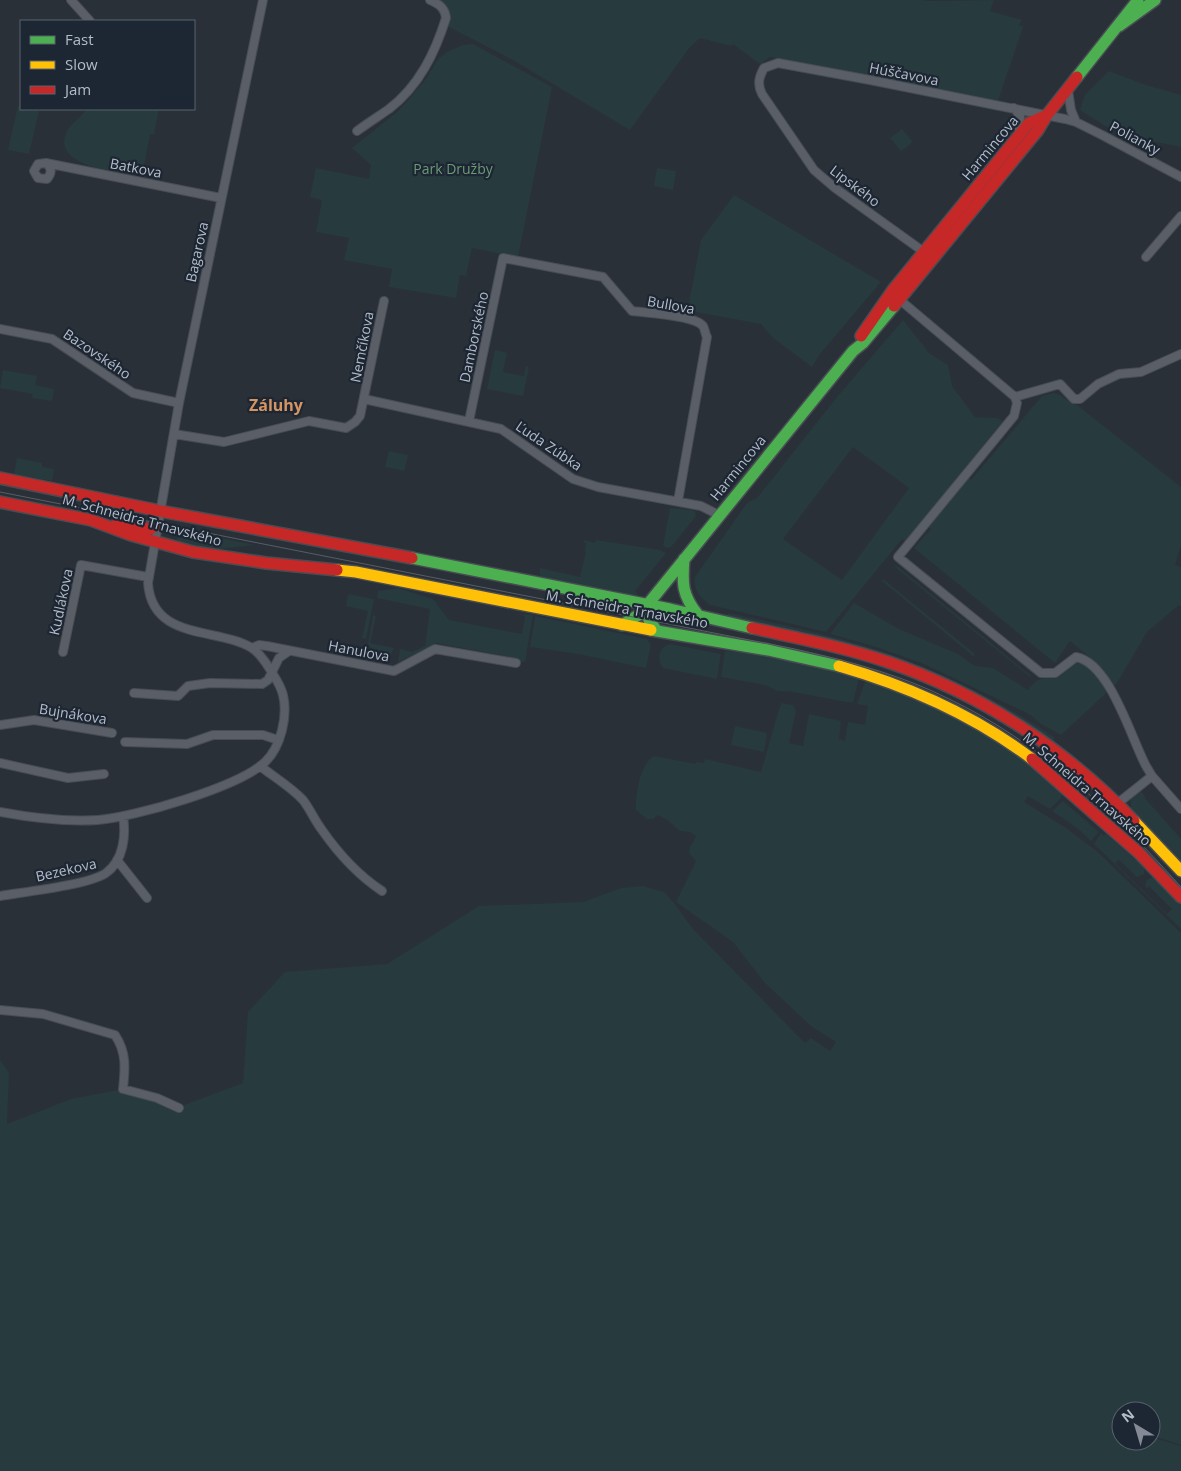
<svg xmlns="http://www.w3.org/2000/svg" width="1181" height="1471" font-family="'Open Sans',sans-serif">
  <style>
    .green { fill: #273a3e; fill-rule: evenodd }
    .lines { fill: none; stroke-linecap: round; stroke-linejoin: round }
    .street-casing { stroke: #484c53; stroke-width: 10 }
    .fast-casing { stroke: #484c53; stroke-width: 14 }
    .slow-casing { stroke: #484c53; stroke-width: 14 }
    .jam-casing { stroke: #484c53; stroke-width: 14 }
    .street { stroke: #5a5e66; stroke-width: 8 }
    .fast { stroke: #4caf50; stroke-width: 11 }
    .slow { stroke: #ffc107; stroke-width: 11 }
    .jam { stroke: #c62828; stroke-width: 11 }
    .tram { stroke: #595d64; stroke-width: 1 }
    .labels { text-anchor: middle; stroke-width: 4.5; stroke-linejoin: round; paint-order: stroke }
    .street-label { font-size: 14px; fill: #b4bcc9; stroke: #1d2633 }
    .park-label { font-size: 14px; fill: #6b9a76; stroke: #1d2633 }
    .quarter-label { font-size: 16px; font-weight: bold; fill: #d59563; stroke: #1d2633 }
  </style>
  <rect width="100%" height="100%" fill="#2a3038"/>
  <path class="green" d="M440 0H921L929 1 994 0 990 11 1022 20 1019 25 1023 27 998 101 770 57 760 64 733 44 731 46 700 38 690 47 630 130 511 59 447 26C450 15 450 8 440 0Z
    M473 44 552 87 518 257 472 248 466 276 460 275 456 298 389 287 392 269 344 260 349 238 316 232 322 200 310 197 316 168 369 179 371 165 352 148 397 112 409 99 426 79 438 59 447 52 463 45Z
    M1109 71 1143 84 1181 95V147L1120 135 1080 110 1085 95Z
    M18 106 21 107V109L39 111 29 154 8 150Z
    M86 109H159L154 134H150L142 176C121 172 56 168 65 136 68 124 81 119 86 109Z
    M902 129 913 142 901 151 890 138Z
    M657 168 676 171 673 190 654 186Z
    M734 195 881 282 819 355 812 367 773 338 761 324 690 311 688 308 701 240Z
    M903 320 929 353 948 365 952 386 975 417 997 418 1003 421 906 541 902 539 826 632 710 605C700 597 693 590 695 577L747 503 757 498 837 397ZM853 447 909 488 842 580 783 539Z
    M495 350 507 353 503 372 524 376 526 366 529 367 523 396 487 389Z
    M3 370 37 376 35 385 54 389 52 401 32 398 33 394 0 388Z
    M1053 393C1062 394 1067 402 1077 405L1181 487V546L1175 565 1181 567V606L1179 605 1147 632 1117 683 1061 735 1041 724 1029 714 924 664 876 647 830 634 854 603 899 629 958 654 975 666 993 668 1028 690C1041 672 1046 682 1060 674 1066 671 1071 666 1077 663L1088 665 1092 659 1070 641 1055 663 914 548 931 529 929 527 969 478 971 480 1042 396Z
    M389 451 408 455 404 471 385 467Z
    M17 458 42 463V467L54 469 52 481 14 474Z
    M670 508 692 510 695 512 696 516 672 546 669 548 663 546Z
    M179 530 255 545 208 550 176 543Z
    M584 540 595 543 596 540 660 550 666 553 635 591 638 594 630 596 540 577V568L580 577 586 552H585L586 543 584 542Z
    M894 566 898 567 1031 676 1030 677Z
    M883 579 975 654 973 656 882 581Z
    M398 588 433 599 449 620 522 634 525 616 516 614 533 615 525 662 503 659 501 655 436 643 398 662 400 649 412 652 425 646 430 609 377 598 378 591Z
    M348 594 374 599 366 639 362 638 368 611 346 606Z
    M729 613C773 623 818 632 862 645 930 666 995 697 1054 737V741L982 698 833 640 794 630 793 632 728 616 727 615Z
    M373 615 376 616 370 643 394 648 389 658H386L385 653C378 652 372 652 368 644Z
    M535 616 647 639 651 645 646 668 578 654 530 647Z
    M670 644 721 654 717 679 663 668C656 659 659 647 670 644Z
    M725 651C770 654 816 664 859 678L853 702H846L788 691H778L765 685 721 677Z
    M866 679C939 703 1009 737 1062 793L1061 798 1050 809 1028 796 1024 802 1066 828 1098 852 1181 933V1445L1151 1435V1411H1121V1441H1151V1437L1181 1446V1471H0V1060L9 1073 7 1124 71 1099 123 1089 179 1107 243 1083 248 1012 285 972 387 964 479 906 583 902 621 888 643 886 664 892 674 903 693 929 805 1043 811 1038 830 1051 836 1042 811 1026 765 983 733 942 676 902 696 861 689 853 690 847 696 836 690 832 680 831 666 819 657 815 654 819H647L636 810C635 795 640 764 654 756L696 764V762L704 763 705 759 761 772 779 709 782 703 793 705 796 711 789 743 803 746 809 714 841 721 839 739 845 741 848 722 865 725 868 706 857 704Z
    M735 726 767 733 764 752 731 745Z
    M1140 790 1145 796 1144 797 1181 839V864L1131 808V799Z
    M1063 801 1099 832 1091 841 1077 828 1052 811Z
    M1101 833 1104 836 1106 834 1144 867V874L1137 877 1119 860 1115 863 1167 914 1172 909 1149 886 1147 888 1145 885 1147 880 1153 876 1156 878 1181 904V929L1094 844Z"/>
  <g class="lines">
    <g class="street-casing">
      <path id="street" d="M71 0 90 21
        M1068 90 1071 110 1076 122
        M1014 108 1020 116 1019 134
        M357 131C368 123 379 116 389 109 419 86 435 53 446 18 445 8 439 4 430 0
        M46 163C52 168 52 173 47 179L38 178 34 171 38 164 46 163 221 198
        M924 252 835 188 814 170 762 94C757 84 759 77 764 68L778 63 870 80 1065 119 1076 122 1102 135 1181 177
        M1146 257 1181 216
        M896 295 900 300 1015 397 1017 403 1014 416 898 557 1041 673H1055L1076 657C1110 663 1131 738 1146 766L1152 776 1181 809
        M0 329 52 339 133 393 179 403
        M1015 397 1060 384 1074 399H1080L1098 384 1119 374 1141 372 1181 354
        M364 399 501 429 573 479 598 487 701 506 719 515
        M469 421 503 258 603 277 632 311C647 313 694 315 703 326 705 329 705 334 707 337L678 501
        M174 434 224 442 309 421 346 428 355 422 360 416 384 301
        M252 648 259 645 267 646 394 671 435 649 516 663
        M63 652 81 565 148 577
        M134 693 178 696 188 686 210 683 262 684 268 680 279 658 289 651
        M0 725 34 720 112 733
        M125 742 187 744 213 735H263L278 740
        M0 763 68 778 104 774
        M260 766C274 777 291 787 303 800 310 809 315 821 322 830 338 853 358 875 382 891
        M1118 803 1152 776
        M0 812C32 818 65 822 98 820 135 817 239 787 265 762 281 747 288 716 283 695 281 686 276 679 271 671 266 663 261 654 252 648 217 627 152 641 148 583L179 403 263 0
        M117 860 147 898
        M0 896C24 892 89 885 106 873 124 860 126 835 123 816
        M0 1010 43 1014 115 1035C127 1053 125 1069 123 1089L157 1098 179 1108"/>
    </g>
    <g class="fast-casing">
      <path id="fast" d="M1119 26 1155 0
        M1077 77 1138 0
        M412 558 670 609 752 628
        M684 559C682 584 682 595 698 615
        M646 605 649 620 657 631
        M622 625 640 614 853 351 863 343 894 306
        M651 630 768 650 839 666"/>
    </g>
    <g class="slow-casing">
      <path id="slow" d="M337 570 356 572 651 630
        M839 666C908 686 974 715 1032 759
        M1134 821 1181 871"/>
    </g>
    <g class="jam-casing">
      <path id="jam" d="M894 306 1038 130 1047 115 1077 77
        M861 336 893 290 1029 123 1047 115
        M0 478 160 511 412 558
        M0 502 91 520 131 535 193 552 266 563 337 570
        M117 524 150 529 157 525
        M752 628C797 638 844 647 888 662 981 694 1066 749 1134 821
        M1032 759 1139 853 1181 897"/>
    </g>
    <use href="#street" class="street"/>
    <use href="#fast" class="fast"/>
    <use href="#slow" class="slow"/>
    <use href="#jam" class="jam"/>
    <path class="tram" d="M0 492 790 648C845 660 899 674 949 699 1038 741 1116 814 1181 887"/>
  </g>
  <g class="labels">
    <g class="street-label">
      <text transform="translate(904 74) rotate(11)" y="5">Húščavova</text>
      <text transform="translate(1135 138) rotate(28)" y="5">Polianky</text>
      <text transform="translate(990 148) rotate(-50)" y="5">Harmincova</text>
      <text transform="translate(136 168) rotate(11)" y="5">Batkova</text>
      <text transform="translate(855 186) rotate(37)" y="5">Lipského</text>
      <text transform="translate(197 252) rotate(-78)" y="5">Bagarova</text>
      <text transform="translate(671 305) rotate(10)" y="5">Bullova</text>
      <text transform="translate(474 337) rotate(-78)" y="5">Damborského</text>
      <text transform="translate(362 347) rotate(-79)" y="5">Nemčíkova</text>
      <text transform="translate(97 354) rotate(34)" y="5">Bazovského</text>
      <text transform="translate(549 446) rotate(34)" y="5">Ľuda Zúbka</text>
      <text transform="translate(738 468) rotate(-51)" y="5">Harmincova</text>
      <text transform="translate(142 520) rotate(15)" y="5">M. Schneidra Trnavského</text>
      <text transform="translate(61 602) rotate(-78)" y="5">Kudlákova</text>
      <text transform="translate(627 609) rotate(10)" y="5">M. Schneidra Trnavského</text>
      <text transform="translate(359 651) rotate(11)" y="5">Hanulova</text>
      <text transform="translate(73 714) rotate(9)" y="5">Bujnákova</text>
      <text transform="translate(1087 789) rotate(41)" y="5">M. Schneidra Trnavského</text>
      <text transform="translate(66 870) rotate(-13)" y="5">Bezekova</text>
    </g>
    <g class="park-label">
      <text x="453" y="174">Park Družby</text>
    </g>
    <g class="quarter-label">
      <text x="276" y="411">Záluhy</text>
    </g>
  </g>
  <rect x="20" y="20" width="175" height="90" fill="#1d2633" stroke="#59626f"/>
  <rect x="30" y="36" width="25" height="8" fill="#4caf50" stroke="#59626f"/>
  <text x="65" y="45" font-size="15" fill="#b4bcc9">Fast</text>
  <rect x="30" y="61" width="25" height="8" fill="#ffc107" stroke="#59626f"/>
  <text x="65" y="70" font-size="15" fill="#b4bcc9">Slow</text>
  <rect x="30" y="86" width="25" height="8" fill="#c62828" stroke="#59626f"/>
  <text x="65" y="95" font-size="15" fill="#b4bcc9">Jam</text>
  <g transform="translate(1136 1426) rotate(322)"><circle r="24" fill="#1d2633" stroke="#59626f"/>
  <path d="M0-4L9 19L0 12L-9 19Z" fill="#848b96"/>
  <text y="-8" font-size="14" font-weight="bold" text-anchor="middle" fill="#b4bcc9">N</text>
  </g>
</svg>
